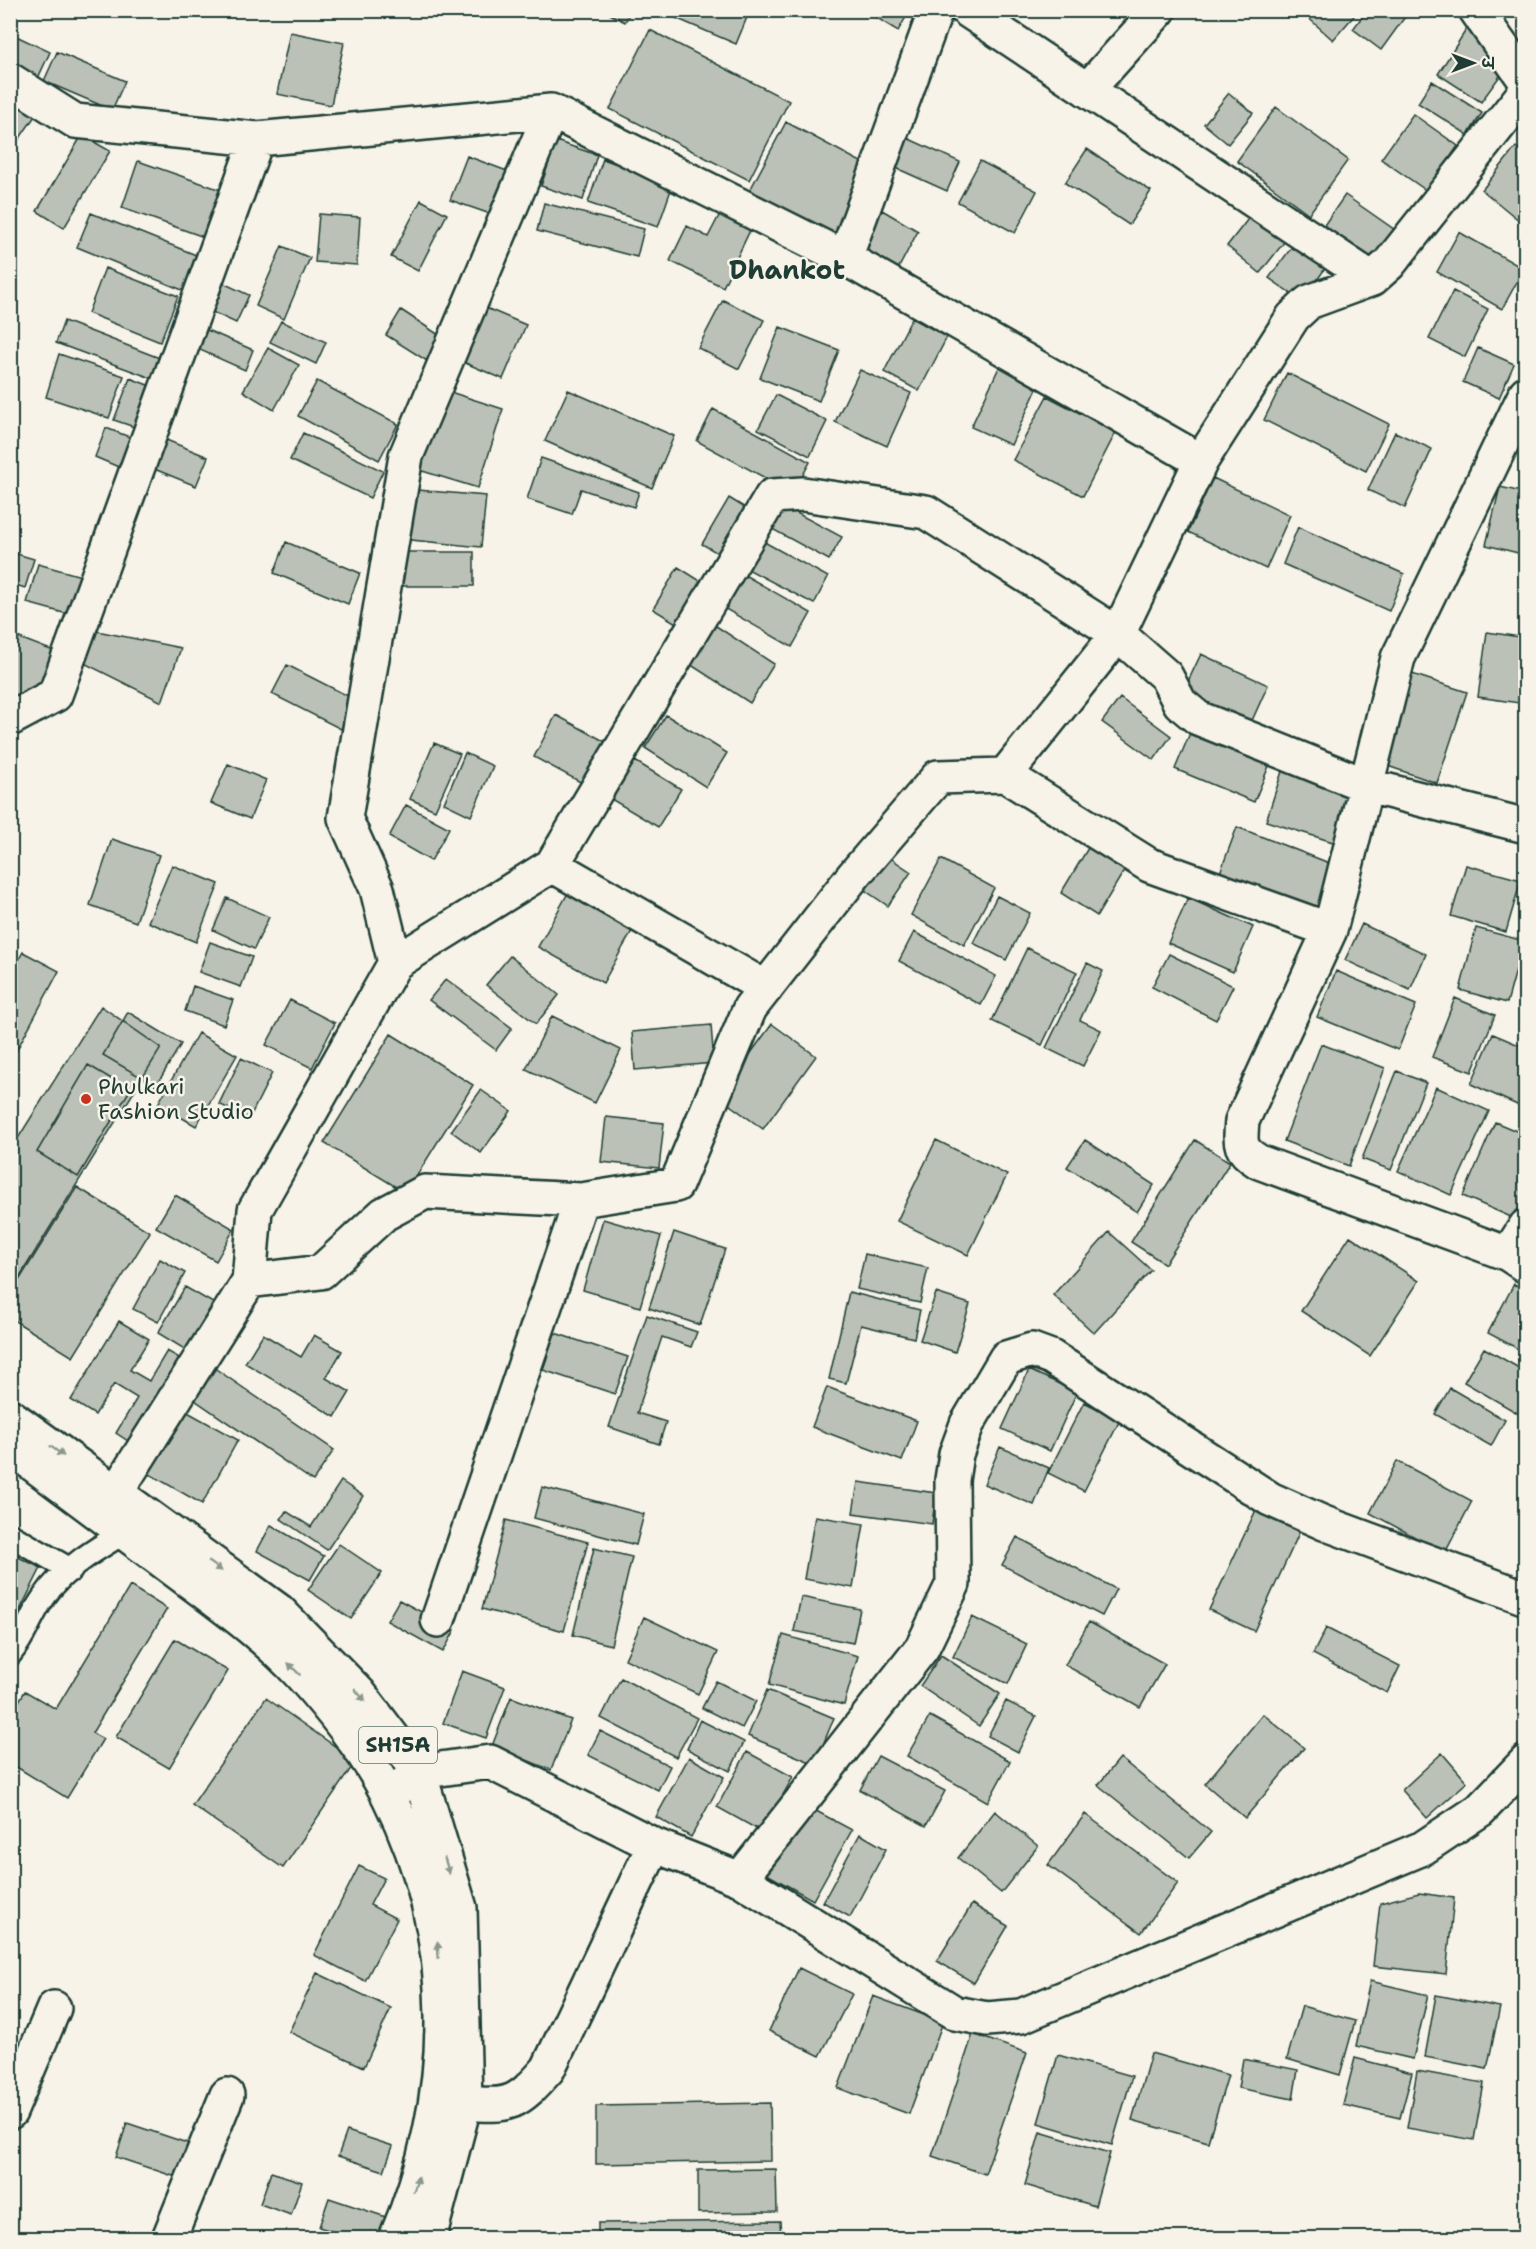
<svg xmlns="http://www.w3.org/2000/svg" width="1536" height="2249" font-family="'Shantell Sans','Playpen Sans Deva',sans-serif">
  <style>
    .building { fill: #bbc1b6; stroke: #1f3d34; stroke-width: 1.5 }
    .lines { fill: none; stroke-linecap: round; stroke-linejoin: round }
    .lane-casing { stroke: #1f3d34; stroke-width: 27 }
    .street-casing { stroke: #1f3d34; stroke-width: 38 }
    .primary-casing { stroke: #1f3d34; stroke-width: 38 }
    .lane { stroke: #f7f3e8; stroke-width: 22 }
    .street { stroke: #f7f3e8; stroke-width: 33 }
    .primary { stroke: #f7f3e8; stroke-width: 33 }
    .oneway { fill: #8b988e }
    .poi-dot { fill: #c8321e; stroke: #f7f3e8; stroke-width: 2 }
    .labels { text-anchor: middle; stroke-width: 5; stroke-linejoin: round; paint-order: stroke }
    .shield { fill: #f7f3e8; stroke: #60746a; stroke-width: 1.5 }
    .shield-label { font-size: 21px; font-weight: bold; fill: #1f3d34 }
    .poi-label { font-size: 22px; fill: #1f3d34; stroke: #f7f3e8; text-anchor: start }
    .quarter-label { font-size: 26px; font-weight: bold; fill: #1f3d34; stroke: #f7f3e8 }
  </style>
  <rect width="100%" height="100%" fill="#f7f3e8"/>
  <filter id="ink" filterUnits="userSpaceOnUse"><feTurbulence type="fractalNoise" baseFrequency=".0167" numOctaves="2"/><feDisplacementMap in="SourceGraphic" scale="12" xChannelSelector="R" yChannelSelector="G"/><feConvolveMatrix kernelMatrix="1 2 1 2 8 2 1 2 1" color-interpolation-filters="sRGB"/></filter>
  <g filter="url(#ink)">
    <path class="building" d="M602 10H631L625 22Z
      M657 10H750L736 44Z
      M864 10H910L898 31Z
      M1307 10H1359L1333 40 1304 14Z
      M1367 10H1410L1381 50 1353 29Z
      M1473 19 1505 69 1481 102 1438 74Z
      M650 30 789 101 749 180 610 109Z
      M290 32 344 43 331 105 277 94Z
      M10 33 50 52 38 78 10 65Z
      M57 52 125 81 112 110 44 81Z
      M1432 81 1482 113 1468 135 1418 103Z
      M1229 93 1253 113 1228 144 1204 124Z
      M10 100 35 116 11 151H10Z
      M1276 107 1348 160 1309 214 1237 161Z
      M1413 114 1458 146 1427 191 1381 159Z
      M786 122 874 169 837 239 749 192Z
      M82 135 110 151 64 228 37 211Z
      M907 138 960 162 947 191 894 167Z
      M556 141 597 155 583 200 541 186Z
      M1516 147 1526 154V226L1482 190Z
      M1087 149 1151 191 1129 225 1065 183Z
      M467 156 515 174 499 217 450 200Z
      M603 159 673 184 658 227 588 203Z
      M138 161 221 190 204 237 122 208Z
      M980 161 1037 191 1015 233 958 202Z
      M1345 195 1398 232 1376 265 1322 228Z
      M421 200 447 214 418 271 391 257Z
      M544 203 644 229 637 257 537 231Z
      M1258 206 1292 232 1260 273 1227 246Z
      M723 208 753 224 723 287 670 261 687 226 708 237Z
      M882 210 918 231 895 275 858 254Z
      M91 213 206 259 192 294 77 247Z
      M319 214 360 217 357 265 315 262Z
      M1459 232 1524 269 1502 309 1437 272Z
      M1300 236 1332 259 1302 301 1269 278Z
      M282 246 310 258 284 319 256 306Z
      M105 268 178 296 160 342 88 313Z
      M210 277 249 295 236 323 197 305Z
      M1453 291 1488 309 1465 357 1429 339Z
      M723 300 764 320 739 369 698 348Z
      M479 305 526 325 503 379 456 359Z
      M401 310 442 337 427 361 386 335Z
      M912 318 947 337 919 391 884 372Z
      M64 321 162 359 154 379 56 343Z
      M281 321 326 342 316 364 270 342Z
      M200 327 253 350 245 370 191 346Z
      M780 327 839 350 819 401 760 378Z
      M268 348 299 365 274 410 243 391Z
      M1478 348 1514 364 1499 398 1463 382Z
      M59 354 124 376 109 418 46 397Z
      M1003 359 1042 378 1011 445 971 427Z
      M860 370 911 393 887 446 835 422Z
      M1287 373 1389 424 1366 471 1264 420Z
      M130 378 158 389 143 430 114 420Z
      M317 381 398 424 379 460 298 416Z
      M444 390 503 409 478 488 419 470Z
      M568 390 674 436 652 488 545 441Z
      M776 395 827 421 810 456 758 429Z
      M1047 396 1116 432 1083 496 1013 460Z
      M713 409 810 462 793 493 697 441Z
      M106 428 140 441 128 471 95 457Z
      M1395 432 1432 449 1405 508 1368 490Z
      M303 433 383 471 370 498 290 460Z
      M159 437 208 457 196 486 147 466Z
      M541 458 639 492 634 507 581 489 572 514 527 499Z
      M1213 478 1290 515 1266 569 1188 532Z
      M1500 487 1526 493V555L1486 545Z
      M406 489 486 496 481 547 401 539Z
      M729 498 755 514 728 559 702 544Z
      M774 501 842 537 829 560 763 524Z
      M1298 527 1404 574 1389 611 1283 564Z
      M757 538 828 577 814 604 742 566Z
      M286 542 360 573 348 604 274 573Z
      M10 552 34 559 25 588 10 583Z
      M392 552H474V586H392Z
      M38 564 92 579 82 618 27 603Z
      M678 567 702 582 676 623 653 609Z
      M741 573 811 613 792 647 722 607Z
      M710 622 774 664 750 703 685 661Z
      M97 631 181 648 162 702 82 662Z
      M1487 632 1526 638V704L1478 697Z
      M17 637 64 655 25 707 10 697V653Z
      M1201 654 1268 685 1250 725 1182 694Z
      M287 665 356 700 341 729 272 694Z
      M1406 672 1467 692 1437 783 1376 762Z
      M1120 698 1171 736 1154 760 1102 722Z
      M556 715 606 742 584 784 534 757Z
      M666 715 727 753 706 787 645 748Z
      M1195 721 1274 754 1254 802 1175 769Z
      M434 743 460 754 435 810 410 799Z
      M465 753 493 766 471 816 444 803Z
      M1286 759 1356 782 1336 843 1266 821Z
      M635 761 681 789 658 827 611 799Z
      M228 764 266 780 250 819 211 803Z
      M406 805 449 828 431 861 389 837Z
      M1237 827 1342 868 1322 919 1218 878Z
      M112 839 159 855 136 922 90 905Z
      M1091 843 1127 866 1097 916 1061 893Z
      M880 851 911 872 888 906 857 885Z
      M941 859 994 888 964 945 911 915Z
      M172 865 219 884 196 942 148 922Z
      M1466 865 1521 880 1506 932 1451 916Z
      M573 884 638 920 603 983 538 947Z
      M997 896 1030 913 1006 960 973 943Z
      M227 898 269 917 254 949 213 930Z
      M1188 898 1253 927 1233 972 1168 943Z
      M1362 924 1426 954 1410 990 1345 960Z
      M1476 928 1524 941 1507 1003 1460 990Z
      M914 932 996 976 981 1005 899 961Z
      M210 942 252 957 241 987 199 972Z
      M1027 948 1077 972 1042 1045 992 1021Z
      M23 952 59 971 14 1055 10 1053V975Z
      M1169 954 1233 986 1216 1020 1152 987Z
      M510 956 559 995 536 1024 486 985Z
      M1087 963 1103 971 1080 1020 1101 1030 1083 1066 1046 1048Z
      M1336 971 1416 1005 1398 1050 1317 1017Z
      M446 979 512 1028 496 1050 429 1000Z
      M193 986 233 1000 224 1025 185 1011Z
      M1455 998 1495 1015 1472 1072 1432 1057Z
      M290 1000 335 1023 312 1068 266 1045Z
      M101 1006 161 1048 10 1292V1151Z
      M128 1012 181 1044 156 1086 103 1055Z
      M552 1016 621 1050 595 1103 526 1069Z
      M772 1024 816 1056 763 1129 719 1097Z
      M711 1025 714 1063 635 1070 632 1032Z
      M198 1033 237 1055 196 1126 158 1104Z
      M391 1034 473 1085 406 1193 324 1143Z
      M1493 1034 1526 1048V1109L1471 1084Z
      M1321 1044 1385 1068 1349 1166 1284 1141Z
      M241 1058 272 1073 249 1119 219 1104Z
      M88 1065 130 1090 78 1177 37 1152Z
      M1397 1071 1426 1083 1391 1170 1362 1159Z
      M1436 1087 1489 1111 1451 1195 1398 1171Z
      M481 1090 511 1111 481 1153 451 1131Z
      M606 1117 664 1123 659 1168 601 1162Z
      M1495 1122 1526 1135V1207L1520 1221 1463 1196Z
      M936 1140 1007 1175 968 1255 897 1221Z
      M1085 1140 1154 1185 1137 1212 1067 1167Z
      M1195 1140 1230 1162 1165 1264 1131 1242Z
      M77 1187 150 1232 73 1357 10 1318V1295Z
      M175 1195 234 1229 216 1261 156 1227Z
      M603 1219 661 1236 640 1307 583 1290Z
      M674 1232 725 1249 700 1325 649 1308Z
      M1109 1232 1151 1270 1094 1333 1053 1295Z
      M1350 1236 1419 1281 1370 1356 1301 1311Z
      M865 1254 928 1268 920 1303 857 1289Z
      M160 1259 185 1273 158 1322 133 1309Z
      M1514 1284 1526 1290V1353L1488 1333Z
      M185 1287 213 1303 186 1350 158 1333Z
      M849 1292 920 1310 914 1338 861 1325 846 1383 829 1379Z
      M936 1293 970 1304 955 1352 920 1340Z
      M647 1315 697 1332 691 1347 662 1337 637 1413 666 1422 659 1444 609 1427Z
      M119 1321 149 1339 130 1370 149 1381 167 1351 183 1360 131 1443 116 1433 137 1398 114 1384 95 1415 71 1400Z
      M555 1333 628 1357 615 1394 543 1370Z
      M263 1334 301 1357 314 1335 342 1351 326 1378 350 1392 335 1417 245 1363Z
      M1484 1348 1526 1372V1403L1519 1414 1464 1382Z
      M210 1365 334 1450 313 1481 189 1396Z
      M1029 1370 1077 1392 1050 1451 1002 1429Z
      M827 1387 917 1421 902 1461 812 1427Z
      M1450 1388 1505 1420 1491 1446 1435 1414Z
      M1084 1402 1120 1420 1084 1491 1048 1473Z
      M175 1405 238 1440 202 1504 139 1468Z
      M1000 1447 1049 1468 1034 1505 984 1484Z
      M1397 1461 1472 1501 1445 1553 1370 1513Z
      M341 1481 363 1496 327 1550 281 1519 286 1511 311 1527Z
      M858 1482 936 1493 932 1524 853 1513Z
      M542 1487 644 1514 636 1545 534 1518Z
      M1256 1510 1300 1531 1254 1631 1209 1610Z
      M815 1516 864 1524 853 1588 804 1579Z
      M506 1520 588 1542 564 1631 482 1609Z
      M271 1525 324 1556 310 1580 257 1551Z
      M1017 1537 1116 1589 1102 1616 1002 1565Z
      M339 1544 382 1573 351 1619 308 1590Z
      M594 1548 632 1557 611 1645 573 1635Z
      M10 1553 41 1568 10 1630Z
      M130 1586 167 1609 92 1733 103 1739 67 1798 10 1763V1716L25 1691 56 1709Z
      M801 1597 860 1609 853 1643 794 1631Z
      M399 1600 455 1630 443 1652 387 1621Z
      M644 1617 718 1652 698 1694 625 1659Z
      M972 1617 1027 1644 1008 1684 953 1657Z
      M1089 1622 1165 1664 1140 1707 1065 1665Z
      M1326 1628 1400 1666 1387 1693 1313 1654Z
      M783 1635 858 1656 844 1705 769 1685Z
      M175 1639 228 1671 169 1768 116 1737Z
      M941 1655 1000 1694 979 1726 920 1686Z
      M462 1671 505 1687 486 1738 443 1723Z
      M621 1678 697 1718 676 1757 601 1718Z
      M716 1681 756 1701 742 1728 702 1708Z
      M767 1690 834 1718 815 1764 748 1736Z
      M511 1697 571 1720 551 1770 492 1746Z
      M266 1698 356 1761 283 1868 192 1805Z
      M1006 1701 1036 1716 1018 1752 988 1736Z
      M1263 1714 1304 1748 1245 1818 1205 1784Z
      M930 1716 1010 1761 988 1802 907 1756Z
      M700 1720 744 1742 730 1771 687 1749Z
      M600 1731 670 1766 658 1790 588 1755Z
      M747 1752 793 1777 762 1832 717 1807Z
      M1442 1753 1467 1782 1427 1818 1402 1790Z
      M878 1756 945 1791 926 1826 860 1790Z
      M689 1757 724 1777 691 1837 656 1817Z
      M1120 1758 1211 1832 1189 1858 1098 1785Z
      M803 1804 852 1830 813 1900 765 1873Z
      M995 1811 1038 1846 1001 1893 958 1858Z
      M1085 1814 1178 1883 1141 1933 1048 1865Z
      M860 1834 886 1849 850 1917 823 1902Z
      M359 1866 384 1878 370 1905 397 1919 365 1981 314 1955Z
      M1419 1893 1454 1898 1446 1974 1373 1966 1380 1903Z
      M972 1904 1008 1926 974 1983 937 1961Z
      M799 1968 852 1994 820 2056 769 2031Z
      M317 1973 391 2008 364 2067 289 2032Z
      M1370 1981 1428 1995 1413 2059 1356 2046Z
      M1436 1995 1500 2007 1487 2069 1425 2057Z
      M873 1996 943 2022 909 2114 838 2088Z
      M1302 2006 1355 2021 1340 2075 1287 2059Z
      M973 2034 1027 2053 985 2174 932 2156Z
      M1151 2053 1228 2075 1208 2142 1132 2120Z
      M1058 2055 1132 2076 1112 2145 1038 2123Z
      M1355 2058 1412 2073 1400 2118 1343 2105Z
      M1243 2059 1298 2070 1293 2099 1238 2088Z
      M1417 2071 1484 2083 1474 2140 1407 2128Z
      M770 2103 771 2161 596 2164V2106Z
      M127 2123 196 2146 185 2180 116 2157Z
      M347 2131 393 2146 384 2171 338 2156Z
      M1040 2132 1110 2153 1095 2206 1025 2185Z
      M776 2169 777 2212 698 2213V2170Z
      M271 2172 302 2182 291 2215 260 2204Z
      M329 2198 386 2217 379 2238H353L319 2227Z
      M780 2221 781 2238H598V2223Z"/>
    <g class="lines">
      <g class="lane-casing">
        <path id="lane" d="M10 1535 71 1570
          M10 1654C26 1635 31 1615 44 1597 63 1569 96 1549 125 1532"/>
      </g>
      <g class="street-casing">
        <path id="street" d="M967 10 1372 279
          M1476 10 1526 81
          M10 80 75 121 257 139 551 111 845 258 1201 461
          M1087 90 1159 10
          M845 258 936 10
          M1526 393 1398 658 1330 930 1242 1121C1240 1144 1239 1150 1259 1162L1508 1254 1526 1266
          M10 719 55 695 257 139
          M1005 775 1149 865 1330 930
          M552 865 766 988
          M395 963 377 889 345 818 406 456 551 111
          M1508 1254 1526 1226
          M249 1281 321 1272 384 1214 425 1192 581 1200
          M102 1515 249 1281 255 1210 395 963 552 865 772 496 803 494 926 512 1118 634 1166 676 1180 703 1198 718 1365 785 1526 826
          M438 1620 581 1200 676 1185 750 1008 854 875 938 777 1005 775 1118 634 1201 461 1293 317 1309 302 1372 279 1389 264 1526 91
          M389 1796 419 1772 490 1762 654 1845 740 1879 955 2013 987 2019 1021 2016 1423 1848 1480 1810 1526 1762
          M740 1879 922 1648 953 1584 952 1480 956 1454 967 1424 1006 1358 1032 1350 1051 1357 1270 1499 1324 1523 1526 1598
          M465 2103C511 2107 517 2104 548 2069L654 1845
          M10 2112 54 2008
          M169 2238 227 2095"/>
      </g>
      <g class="primary-casing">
        <path id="primary" d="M10 1416 279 1611 359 1693 419 1772 460 1908 465 2103 429 2238
          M10 1447C68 1490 126 1533 184 1577 224 1607 266 1637 300 1674 333 1711 367 1753 389 1797 460 1939 457 2094 396 2238"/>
      </g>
      <use href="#lane" class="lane"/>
      <use href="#street" class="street"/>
      <use href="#primary" class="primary"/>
    </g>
    <defs><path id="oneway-solid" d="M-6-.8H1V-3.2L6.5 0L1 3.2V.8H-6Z" transform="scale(1.5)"/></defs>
    <g class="oneway">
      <use href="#oneway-solid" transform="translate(57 1451) rotate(37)"/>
      <use href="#oneway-solid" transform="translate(215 1566) rotate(36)"/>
      <use href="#oneway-solid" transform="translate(294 1669) rotate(-135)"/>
      <use href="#oneway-solid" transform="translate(360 1695) rotate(50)"/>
      <use href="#oneway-solid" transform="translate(447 1866) rotate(73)"/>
      <use href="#oneway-solid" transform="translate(438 1950) rotate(-95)"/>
      <use href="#oneway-solid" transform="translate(416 2184) rotate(-72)"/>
    </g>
  </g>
  <circle class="poi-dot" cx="86" cy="1099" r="6"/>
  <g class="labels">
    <rect class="shield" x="359" y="1727" width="78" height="36" rx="4.5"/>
    <g class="shield-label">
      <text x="398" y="1752">SH15A</text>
    </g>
    <g class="poi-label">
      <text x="98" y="1094">Phulkari<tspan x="98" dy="25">Fashion Studio</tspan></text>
    </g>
    <g class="quarter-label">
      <text x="787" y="279">Dhankot</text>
    </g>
  </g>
  <rect width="1536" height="2249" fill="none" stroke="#f7f3e8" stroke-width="36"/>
  <rect x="18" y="18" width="1500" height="2213" fill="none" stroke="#1f3d34" stroke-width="2" filter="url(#ink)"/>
  <g transform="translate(1473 63) rotate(90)" stroke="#f7f3e8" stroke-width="4.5" paint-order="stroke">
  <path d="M0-4.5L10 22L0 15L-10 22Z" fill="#1f3d34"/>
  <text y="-9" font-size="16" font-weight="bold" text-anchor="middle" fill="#1f3d34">उ</text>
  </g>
</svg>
